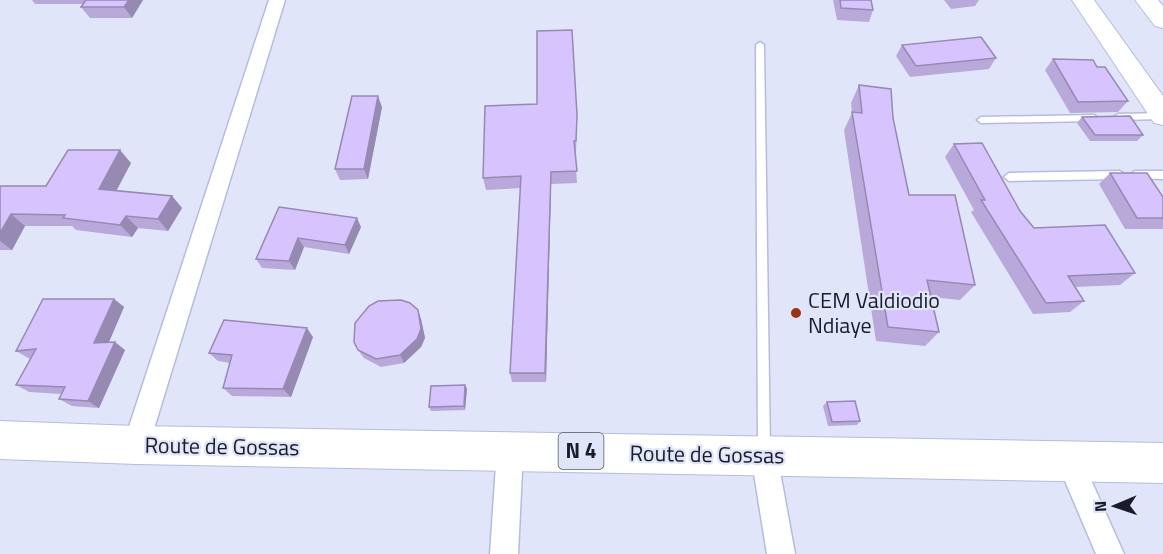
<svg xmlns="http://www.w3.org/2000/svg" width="1163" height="554" font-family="'Titillium Web',sans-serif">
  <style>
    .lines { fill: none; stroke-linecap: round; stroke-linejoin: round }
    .lane-casing { stroke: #b5bcdd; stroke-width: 3 }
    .street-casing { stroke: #b5bcdd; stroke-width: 3 }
    .secondary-casing { stroke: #b5bcdd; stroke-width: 2 }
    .primary-casing { stroke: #b5bcdd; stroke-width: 2 }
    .lane { fill: #fff; fill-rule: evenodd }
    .street { fill: #fff; fill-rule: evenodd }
    .secondary { fill: #fff; fill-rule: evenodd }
    .primary { fill: #fff; fill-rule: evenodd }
    .wall { fill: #b9a9da }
    .shaded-wall { fill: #9689b2 }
    .building { fill: #d7c4fe; stroke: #9689b2; stroke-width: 1.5 }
    .poi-dot { fill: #9a3217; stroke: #e0e5fa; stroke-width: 2 }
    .labels { text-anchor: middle; stroke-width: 4.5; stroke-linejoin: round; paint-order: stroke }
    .shield { fill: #e0e5fa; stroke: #555968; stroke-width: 1.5 }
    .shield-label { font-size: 21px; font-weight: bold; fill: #1a1d29 }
    .poi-label { font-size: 22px; fill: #1a1d29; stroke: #e0e5fa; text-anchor: start }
    .street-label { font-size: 22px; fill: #1a1d29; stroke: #e0e5fa }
  </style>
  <rect width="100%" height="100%" fill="#e0e5fa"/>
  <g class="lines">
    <g class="lane-casing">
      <path id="lane" d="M760 42 764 45 770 450 768 454 764 456 760 454 758 450 756 45Z
        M1163 113V119L1118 120 1114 117 1118 114Z
        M1094 115 1098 118 1094 121 981 123 977 120 981 117Z
        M1120 171 1125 175 1120 179 1009 181 1004 177 1009 173Z
        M1135 171H1163V179L1132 178 1130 175Z"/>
    </g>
    <g class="street-casing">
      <path id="street" d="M269 0H285L149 445 145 454 136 458 127 454 123 445Z
        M510 437 519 441 523 450 518 554H490L497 450 501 441Z
        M764 442 773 446 777 455 795 554H767L751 455 755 446Z
        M1070 449 1079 453 1124 554H1096L1057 462 1061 453Z"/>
    </g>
    <g class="secondary-casing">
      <path id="secondary" d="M1072 0H1094L1163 96V125L1154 123Z
        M1135 0H1158L1163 6V28L1155 26Z"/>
    </g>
    <g class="primary-casing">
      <path id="primary" d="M0 421 136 426 1163 443V483L136 464 0 459Z"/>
    </g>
    <use href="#lane" class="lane"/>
    <use href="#street" class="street"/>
    <use href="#secondary" class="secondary"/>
    <use href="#primary" class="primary"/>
  </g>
  <path class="wall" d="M32 0H143L132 18H90L81 7 84 4H35Z
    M833 0H871L873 10 869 22 837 20Z
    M944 0H979L975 6 951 9Z
    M902 45 996 58 989 69 910 77 896 56Z
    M1053 59 1097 67 1128 101 1118 112 1070 113 1045 70Z
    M859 85 893 118 909 195 975 285 960 300 931 297 939 332 925 346 876 341 844 130 852 113 851 103Z
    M382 107 368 179 340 180 335 169Z
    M577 115 576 154H575L577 183 551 184 546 382H512L510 373 521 188 486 190 483 178Z
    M1082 117 1143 135 1137 141H1090L1077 123Z
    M954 144 1020 211 1034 228 1135 273 1120 285 1075 287 1084 301 1070 312 1033 314 971 212 974 210 945 157Z
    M131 163 116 190 172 196 182 208 168 231 138 228 132 237 76 230 72 226H25L12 250H0V186H46Z
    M1110 173 1163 197V229H1125L1099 184Z
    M279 207 361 227 349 254 304 247 295 270 262 268 256 259Z
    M114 299 124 307 109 342 125 350 99 408 72 406 59 399 62 394 29 392 16 385 30 359 16 351Z
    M418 310 421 319 425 338 421 347 404 363 381 367 364 358 358 350Z
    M313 337 291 397 232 396 223 388 230 363 218 361 209 353Z
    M465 385 467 389 465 410 431 411 429 407Z
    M827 402 860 421 857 425 828 426 823 406Z"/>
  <path class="shaded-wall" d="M129 0H143L132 18 124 7Z
    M378 96 382 107 368 179 364 169Z
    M120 150 131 163 111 201 99 189Z
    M551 172V184L546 382 545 373Z
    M172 196 182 208 168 231 158 219Z
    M11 214 25 226 12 250 0 241V233Z
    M126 216 138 228 132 237 120 225Z
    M357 218 361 227 349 254 345 245Z
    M298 238 304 247 295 270 289 261Z
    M114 299 124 307 105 351 94 343Z
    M418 310 421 319 425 338 421 347 404 363 400 355Z
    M307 328 313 337 291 397 283 389Z
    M115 342 125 350 99 408 88 401Z
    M465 385 467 389 465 410 464 406Z"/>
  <path class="building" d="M86 0H129L124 7H81Z
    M840 0H871L873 10 841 8Z
    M572 30 577 115 576 141H574L577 171 551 172 545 373H510L521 176 483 178 485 106 537 104V31Z
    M981 37 996 58 916 66 902 45Z
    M1053 59 1093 60 1097 67H1105L1128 101 1078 102Z
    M859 85 891 89 893 118 909 195H955L975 285 927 280 939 332 888 327 852 112 862 113Z
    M352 96H378L364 169H335Z
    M1130 116 1143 135H1095L1082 117Z
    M982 143 1020 211 1034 228 1105 225 1135 273 1068 276 1084 301 1046 303 981 200H985L954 144Z
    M68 150H120L99 189 172 196 158 219 126 216 120 225 63 218 65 215 11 214 0 233V186H46Z
    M1110 173H1147L1163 197V218H1137Z
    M279 207 357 218 345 245 298 238 289 261 256 259Z
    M43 299H114L94 343 115 342 88 401 59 399 65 387 16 385 36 349 16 351Z
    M401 300 410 303 418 310 421 329 417 339 400 355 376 359 358 350 354 342 355 323 369 306 378 301Z
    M224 320 307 328 283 389 223 388 232 355 209 353Z
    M465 385 464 406 429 407 431 386Z
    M855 401 860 421 832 422 827 402Z"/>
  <circle class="poi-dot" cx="796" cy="313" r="6"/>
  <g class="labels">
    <rect class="shield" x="558.5" y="433" width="45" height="36" rx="4.5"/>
    <g class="shield-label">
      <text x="581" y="458">N 4</text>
    </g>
    <g class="poi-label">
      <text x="808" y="308">CEM Valdiodio<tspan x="808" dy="25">Ndiaye</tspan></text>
    </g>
    <g class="street-label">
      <text transform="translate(222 446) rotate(1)" y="8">Route de Gossas</text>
      <text transform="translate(707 454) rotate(1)" y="8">Route de Gossas</text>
    </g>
  </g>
  <g transform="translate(1115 506) rotate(268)" stroke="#e0e5fa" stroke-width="4.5" paint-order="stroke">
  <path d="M0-4.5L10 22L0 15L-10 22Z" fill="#1a1d29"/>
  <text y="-9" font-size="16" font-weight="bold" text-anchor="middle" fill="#1a1d29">N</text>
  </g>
</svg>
